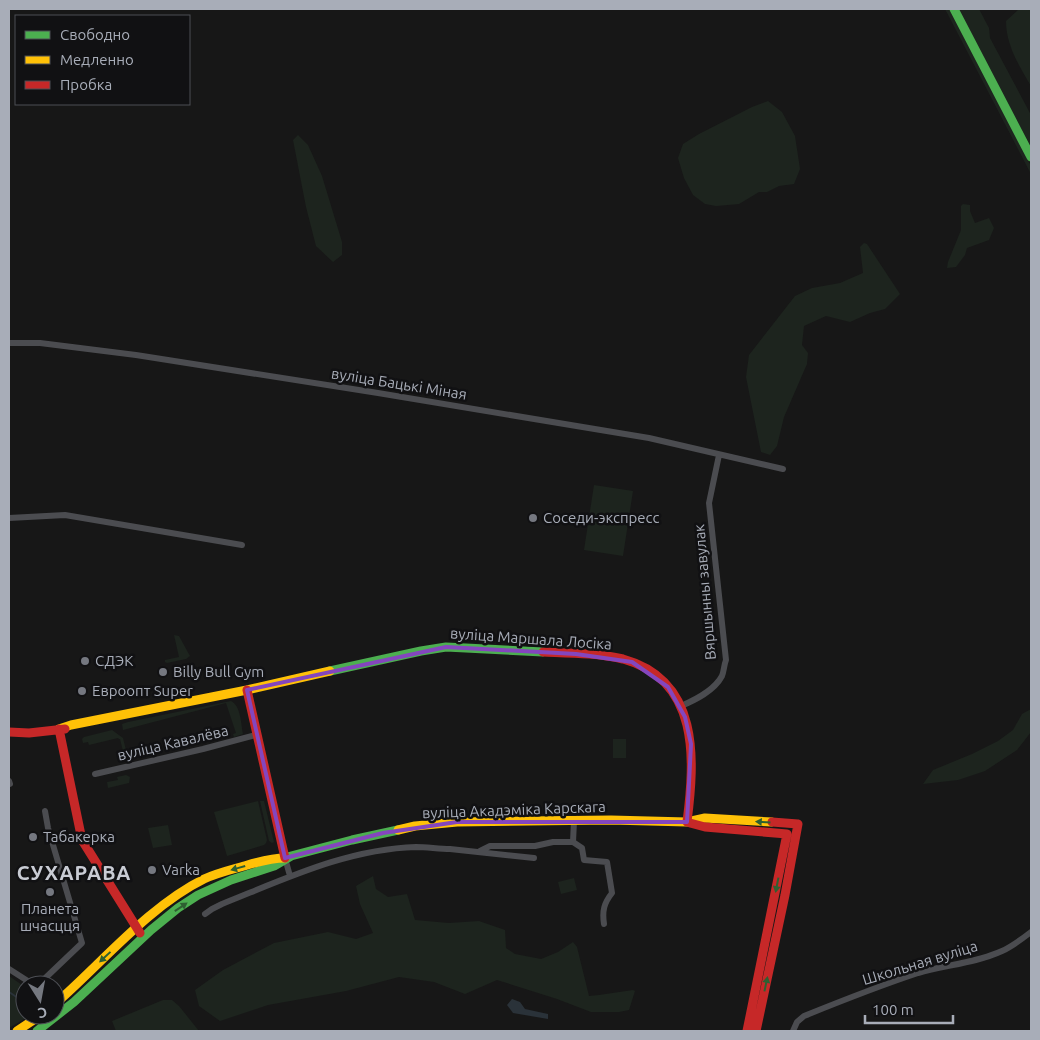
<svg xmlns="http://www.w3.org/2000/svg" width="1040" height="1040" font-family="Ubuntu,sans-serif">
  <style>
    .green { fill: #1d241e }
    .water { fill: #2a3239 }
    .lines { fill: none; stroke-linecap: round; stroke-linejoin: round }
    .stream { stroke: #2a3239; stroke-width: 2 }
    .street { stroke: #4b4c50; stroke-width: 6 }
    .fast { stroke: #4caf50; stroke-width: 9 }
    .slow { stroke: #ffc107; stroke-width: 9 }
    .jam { stroke: #c62828; stroke-width: 9 }
    .oneway { fill: #2e6032 }
    .marked { fill: none; stroke: #8446be; stroke-width: 4; stroke-linejoin: round }
    .poi-dot { fill: #757880; stroke: #111113; stroke-width: 2 }
    .labels { text-anchor: middle; stroke-width: 5; stroke-linejoin: round; paint-order: stroke }
    .street-label { font-size: 15px; fill: #a8adb8; stroke: #111113 }
    .poi-label { font-size: 15px; fill: #a8adb8; stroke: #111113; text-anchor: start }
    .district-label { font-size: 20px; font-weight: bold; letter-spacing: 1px; fill: #c9ccd4; stroke: #111113 }
  </style>
  <rect width="100%" height="100%" fill="#171717"/>
  <path class="green" d="M945 9H949L1031 166V174Z
    M958 9H979L989 28 990 38 1031 115V147Z
    M1019 9H1031V86C1019 66 1006 45 1006 21Z
    M768 101 782 112 795 136 800 169 794 184 779 186 767 192H759L739 204 716 206 705 204 693 195 684 178 678 158 683 144 699 134 752 107Z
    M298 135 308 145 322 176 342 242V255L333 262 316 246 306 207 293 140Z
    M963 204 970 205V211L975 223 989 218 994 228 989 240 967 248 965 255 956 267 947 268 948 262 961 230V206Z
    M864 243 867 244 900 294 885 309 870 313 850 322 826 316 804 326 802 345 808 353 807 364 784 417 777 446 770 455 761 452 746 377 749 355 795 296 812 288 840 283 863 273 860 247Z
    M594 485 633 491 623 556 584 550Z
    M174 635 179 636 190 656 186 659 167 663 165 662V660L179 657Z
    M231 701C241 706 241 724 243 734L234 737 233 734 236 733 226 703 123 730 122 724 128 722Z
    M1031 709V732L1017 750 985 771 958 780 923 784 933 770 972 754 998 741 1013 730 1022 714Z
    M112 730 123 738 126 750 123 751 120 739H119L118 738 89 745 88 742 83 743 82 739 84 737Z
    M613 739H626V758H613Z
    M126 775 130 777 129 783 108 788 107 782 118 780 117 777Z
    M258 801 267 840 266 843 264 845 227 856 214 812Z
    M264 801 274 842 272 843 269 841 260 801Z
    M168 825 172 845 153 848 148 828Z
    M373 876 376 889 388 897 407 894 415 920 449 923 479 921 505 930 506 948 515 954 541 959 558 952 573 942 577 947 589 996 599 995 633 990 635 991 629 1010 619 1012H591L557 999 497 980 465 994 434 982 399 977 346 991 268 1005 220 1021 199 1006 195 990 223 970 274 943 328 932 356 939 373 933 360 904 356 886Z
    M574 878 577 890 561 894 558 882Z
    M9 976 25 987V1015H31L9 1028Z
    M163 1000H172L179 1006 199 1031H116L112 1021Z"/>
  <path class="water" d="M512 999 520 1002 525 1009 548 1014V1019L513 1013 507 1005Z"/>
  <g class="lines">
    <path class="stream" d="M9 992 24 1002"/>
    <path class="street" d="M9 343H40L136 355 378 393 649 438 783 469
      M9 518 65 515 242 545
      M681 706C695 700 714 691 722 676 724 671 724 665 726 660L709 503 719 455
      M95 774 203 749 256 735
      M9 781 10 784H9
      M573 842 574 821
      M480 851 490 846H535L553 842H573L582 848 584 860 607 862 612 893C604 903 602 911 604 924
      M285 858 290 876
      M205 914 212 909 222 904C285 879 347 849 416 847 427 847 439 849 450 849 478 852 506 855 534 858
      M9 969 34 985
      M38 985 82 943 48 828 45 811
      M793 1031 797 1022 804 1016C841 1001 879 986 918 973 945 965 976 963 1002 951 1013 946 1022 939 1031 932"/>
    <path class="fast" d="M954 9 1031 157
      M330 671 421 651 446 647 543 652
      M37 1031 74 1002 151 930 178 908 198 895 231 880 274 866 291 856 352 840 398 830"/>
    <path class="slow" d="M59 729 71 725 247 690 330 671
      M398 830 415 826 457 822 611 820 687 822 705 818 772 822
      M55 1004C101 964 149 906 204 879 217 873 230 870 244 866 258 862 271 858 285 858
      M17 1031 41 1015"/>
    <path class="jam" d="M543 652C569 653 597 653 623 659 700 680 695 759 687 822
      M247 690 285 858
      M59 729 82 840 140 933
      M9 732 29 733 65 729
      M690 823 705 827 787 834 747 1031
      M756 1031 785 895 798 824 772 822"/>
  </g>
  <defs><path id="oneway-solid" d="M-6-.8H1V-3.2L6.5 0L1 3.2V.8H-6Z" transform="scale(1.25)"/></defs>
  <g class="oneway">
    <use href="#oneway-solid" transform="translate(763 822) rotate(-176)"/>
    <use href="#oneway-solid" transform="translate(238 868) rotate(164)"/>
    <use href="#oneway-solid" transform="translate(777 885) rotate(101)"/>
    <use href="#oneway-solid" transform="translate(181 907) rotate(-34)"/>
    <use href="#oneway-solid" transform="translate(105 957) rotate(137)"/>
    <use href="#oneway-solid" transform="translate(766 984) rotate(-78)"/>
  </g>
  <path class="marked" d="M446 647 576 654 632 662 668 687 685 717 691 744 687 822H457L383 833 285 858 247 690Z"/>
  <g class="poi-dot">
    <circle cx="533" cy="518" r="5"/>
    <circle cx="85" cy="661" r="5"/>
    <circle cx="163" cy="672" r="5"/>
    <circle cx="82" cy="691" r="5"/>
    <circle cx="33" cy="837" r="5"/>
    <circle cx="152" cy="870" r="5"/>
    <circle cx="50" cy="892" r="5"/>
  </g>
  <g class="labels">
    <g class="street-label">
      <text transform="translate(399 384) rotate(9)" y="5">вуліца Бацькі Міная</text>
      <text transform="translate(705 592) rotate(-95)" y="5">Вяршынны завулак</text>
      <text transform="translate(531 639) rotate(4)" y="5">вуліца Маршала Лосіка</text>
      <text transform="translate(173 743) rotate(-13)" y="5">вуліца Кавалёва</text>
      <text transform="translate(514 810) rotate(-2)" y="5">вуліца Акадэміка Карскага</text>
      <text transform="translate(920 963) rotate(-17)" y="5">Школьная вуліца</text>
    </g>
    <g class="poi-label">
      <text x="543" y="523">Соседи-экспресс</text>
      <text x="95" y="666">СДЭК</text>
      <text x="173" y="677">Billy Bull Gym</text>
      <text x="92" y="696">Евроопт Super</text>
      <text x="43" y="842">Табакерка</text>
      <text x="162" y="875">Varka</text>
      <text x="50" y="914" text-anchor="middle">Планета<tspan x="50" dy="17">шчасцця</tspan></text>
    </g>
    <g class="district-label">
      <text x="74" y="880">СУХАРАВА</text>
    </g>
  </g>
  <rect width="1040" height="1040" fill="none" stroke="#a8adb8" stroke-width="20"/>
  <rect x="15" y="15" width="175" height="90" fill="#111113" stroke="#4d4f55"/>
  <rect x="25" y="31" width="25" height="8" fill="#4caf50" stroke="#4d4f55"/>
  <text x="60" y="40" font-size="15" fill="#a8adb8">Свободно</text>
  <rect x="25" y="56" width="25" height="8" fill="#ffc107" stroke="#4d4f55"/>
  <text x="60" y="65" font-size="15" fill="#a8adb8">Медленно</text>
  <rect x="25" y="81" width="25" height="8" fill="#c62828" stroke="#4d4f55"/>
  <text x="60" y="90" font-size="15" fill="#a8adb8">Пробка</text>
  <g transform="translate(40 1000) rotate(169)"><circle r="24" fill="#111113" stroke="#4d4f55"/>
  <path d="M0-4L9 19L0 12L-9 19Z" fill="#757880"/>
  <text y="-8" font-size="14" font-weight="bold" text-anchor="middle" fill="#a8adb8">С</text>
  </g>
  <path d="M865 1015v8h88v-8" fill="none" stroke="#a8adb8" stroke-width="2.5"/>
  <text x="872" y="1015" font-size="15" fill="#a8adb8" stroke="#111113" stroke-width="4" paint-order="stroke">100 m</text>
</svg>
